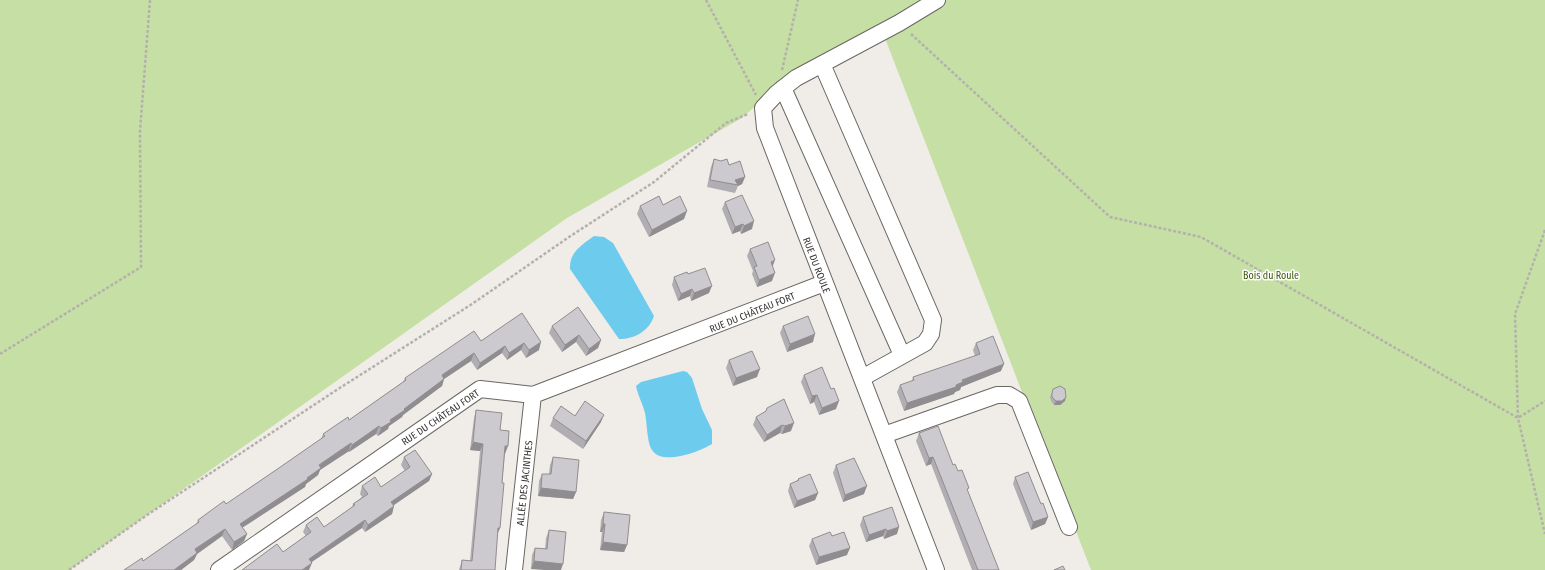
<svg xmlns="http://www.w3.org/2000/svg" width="1545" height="570" font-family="'Fira Sans Condensed',sans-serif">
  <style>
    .green { fill: #c6dfa4 }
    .water { fill: #6dcbee }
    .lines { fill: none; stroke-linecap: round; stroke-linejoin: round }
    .minor-casing { stroke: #696763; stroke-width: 18 }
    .path { stroke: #b4b1ad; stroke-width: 2.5; stroke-dasharray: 3 2; stroke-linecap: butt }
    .minor { stroke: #fff; stroke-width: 16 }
    .wall { fill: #b0aeb2 }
    .shaded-wall { fill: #908d91 }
    .building { fill: #cdcacf; stroke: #908d91 }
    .labels { text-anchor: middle; stroke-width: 3; stroke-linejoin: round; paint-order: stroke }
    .street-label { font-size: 10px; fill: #393736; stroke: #fff }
    .park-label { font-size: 10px; fill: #415a09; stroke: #fff }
  </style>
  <rect width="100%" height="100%" fill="#f0ede8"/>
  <path class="green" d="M0 0H1545V570H1091L881 28 801 69 740 119 567 218 69 570H0Z"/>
  <path class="water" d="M594 236 604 237 613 243 654 316C649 331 635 339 619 339L570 269C569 252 582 245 594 236Z
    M683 371 687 372 692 378 702 409 712 430V444C699 452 662 466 652 450 647 443 647 422 645 413 643 404 638 396 636 386L641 382Z"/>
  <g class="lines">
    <g class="minor-casing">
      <path id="minor" d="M822 64 933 320 931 334 925 343 862 378
        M783 88 902 355
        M884 435 997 395H1009L1019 401 1069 527
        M219 570 480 389 533 395 824 283
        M514 570 533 395
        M936 570 765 128 763 108 777 93 796 78 899 23 937 0"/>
    </g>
    <path class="path" d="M706 0 756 95
      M911 34 1110 217 1201 237 1518 418 1545 401
      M782 70 798 0
      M1545 230 1515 314 1518 418 1545 534
      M0 354 141 267 140 131 150 0
      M69 570 147 515 335 391 472 304 569 237 654 182 726 123 748 114"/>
    <use href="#minor" class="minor"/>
  </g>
  <path class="wall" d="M714 159 729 165 745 177 742 184 738 186 735 193 707 187 711 167Z
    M725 202 752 229 741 234 740 231 732 234 722 209Z
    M663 205 684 219 649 237 637 214 640 206Z
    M750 249 772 267V281L757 287 752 274 753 271 747 256Z
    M688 274 709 293 691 301 690 296 678 301 672 285 674 277Z
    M522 313 539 350 526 358 521 350 507 360 502 353 477 370 471 361 444 379 442 386 403 415 402 417 389 426 388 429 378 436 376 434 349 452V451L320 470 318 475 306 484 305 487 242 528 247 534 244 541 232 550 222 536 197 554 194 560 181 570H124L143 561 196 525 198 520 226 504 276 470 321 439 323 434 349 420 403 382 405 378 481 341Z
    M552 326 601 340 598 348 586 356 576 342 562 352 549 333Z
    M783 326 813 342 787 352 780 333Z
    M976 343 1001 371 961 387 960 390 955 392 954 394 904 411 897 392 900 385 912 381 913 377 975 356 973 350Z
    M729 360 757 377 733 386 726 368Z
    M804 375 836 409 819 415 814 402 810 404 801 382Z
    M1052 393 1065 401 1060 405H1054L1051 401 1050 397Z
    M767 408 791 431 782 434 780 433 764 442 753 425 756 417 766 411Z
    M476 410 500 430 505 454 502 483 500 528 497 535 495 570H459L462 560 470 561 480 451 470 450 474 418Z
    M575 416 601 422 583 449 550 426 553 418Z
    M919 433 953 465 958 471 968 492 999 570H972L931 464 926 466 916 441Z
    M404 457 432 474 429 481 394 505 392 514 365 532 362 528 283 552 306 536 303 532 306 525 324 527 352 507 353 504 362 497 360 494 362 486 381 487 405 471 401 465Z
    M553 457 576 492 573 499 538 496 539 481 542 474H549L550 465Z
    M836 465 864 494 843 502 833 473Z
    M1015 477 1041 504 1048 517 1045 524 1031 530 1013 484Z
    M798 479 818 493 815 500 794 508 788 491 790 484 797 481Z
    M604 512 627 545 624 552 600 550 602 532H600L601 520Z
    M863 517 897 534 884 539 883 536 866 542 860 525Z
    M549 530 563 564 531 569 532 555 535 548 545 549 546 538Z
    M832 536 847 555 816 565 809 546 812 539Z"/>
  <path class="shaded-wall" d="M745 177 742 184 738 186 735 180Z
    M687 211 684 219 649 237 652 230Z
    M754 221 752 229 741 234 744 226Z
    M743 224 740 231 732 234 735 227Z
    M775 260 772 268 771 262Z
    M775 273 772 281 757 287 759 280Z
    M712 286 709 293 691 301 694 293Z
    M692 289 690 296 678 301 681 294Z
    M815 334 813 342 787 352 790 344Z
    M579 335 576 342 562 352 565 345Z
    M601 340 598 348 586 356 589 349Z
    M541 342 539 350 526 358 529 350Z
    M524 343 521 350 507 360 509 353Z
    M505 346 502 353 477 370 480 363Z
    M474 353 471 361 444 379 442 386 403 415 402 417 389 426 388 429 378 436 381 428 442 375Z
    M1004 364 1001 371 961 387 960 390 955 392 954 394 904 411 907 403 956 385 962 380Z
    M760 369 757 377 733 386 736 378Z
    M817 395 814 402 810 404 812 396Z
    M1066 397 1065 401 1060 405H1054L1056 401Z
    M839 401 836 409 819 415 822 408Z
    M604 415 601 422 583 449 586 441Z
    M794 423 791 431 782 434 785 426Z
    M782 425 780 433 764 442 767 435Z
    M379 426 376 434 349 452 352 445Z
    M473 442 483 444 480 451 470 450Z
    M351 443 349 451 320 470 318 475 306 484 305 487 237 531 240 524 307 478 319 465Z
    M505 446H508L505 454 502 453Z
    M933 457 931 464 926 466 929 458Z
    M432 474 429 481 388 509 391 502Z
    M867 486 864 494 843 502 845 495Z
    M541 488 576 492 573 499 538 496Z
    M818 493 815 500 794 508 797 501Z
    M394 506 392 514 365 532 368 525Z
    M1048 517 1045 524 1031 530 1033 522Z
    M365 520 362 528 306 566 309 559Z
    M603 524H605L602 532H600Z
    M899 527 897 534 884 539 887 531Z
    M498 528H500L497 535Z
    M225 529 222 536 197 554 194 560 181 570H174L195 549Z
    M886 529 883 536 866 542 869 535Z
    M247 534 244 541 232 550 234 542Z
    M603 542 627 545 624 552 600 550Z
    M850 548 847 555 816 565 819 557Z
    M534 561 563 564 561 570H544L531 569Z
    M312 563 309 570H302Z"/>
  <path class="building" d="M714 159 721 161 727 159 729 165 740 161 745 177 735 180 738 185 710 180Z
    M742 195 754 221 744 226 743 224 735 227 725 202Z
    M659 196 663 205 680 196 687 211 652 230 640 206Z
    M768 242 775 260 771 262 775 273 759 280 754 267 757 266 750 249Z
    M705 268 712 286 694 293 692 289 681 294 674 277 687 272 688 274Z
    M578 307 601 340 589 349 579 335 565 345 552 326Z
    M522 313 541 342 529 350 524 343 509 353 505 346 480 363 474 353 442 375 444 379 404 409 405 410 390 420 391 422 381 428 379 426 352 445 351 443 319 465 321 468 307 478 308 479 240 524 247 534 234 542 225 529 195 549 197 553 174 570H124L142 558 143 561 199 522 198 520 224 501 226 504 276 470 325 436 323 434 348 417 349 420 406 380 405 378 474 331 481 341Z
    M808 316 815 334 790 344 783 326Z
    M993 336 1004 364 962 380 963 382 956 385V387L907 403 900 385 914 380 913 377 980 354 976 343Z
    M752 351 760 369 736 378 729 360Z
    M822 367 831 389 834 388 839 401 822 408 817 395 812 396 804 375Z
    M1060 386 1065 389 1066 397 1062 401H1056L1052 397V393L1053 389Z
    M784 399 794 423 785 426 782 425 767 435 756 417 766 411 767 408Z
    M585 401 604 415 586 441 553 418 561 406 575 416Z
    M476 410 502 413 500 430 509 431 508 446H505L502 483H504L500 528H498L495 570H461L462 560 472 561 483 444 473 442Z
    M938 426 953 465 955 464 958 471 962 470 969 488 967 489 999 570H978L933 457 929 458 919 433Z
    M415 450 432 474 391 502 394 506 368 525 365 520 309 559 312 563 302 570H242L277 544 283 552 311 532 306 525 317 517 324 527 355 505 353 504 368 494 362 486 375 477 381 487 410 467 404 457Z
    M553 457 579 460 576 492 541 488 542 474H551Z
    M854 458 867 486 845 495 836 465Z
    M1028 472 1041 504 1043 503 1048 517 1033 522 1015 477Z
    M810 474 818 493 797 501 790 484 799 480 798 479Z
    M892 507 899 527 887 531 886 529 869 535 863 517Z
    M604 512 630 515 627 545 603 542 605 524H603Z
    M549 530 566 532 563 564 534 561 535 548 547 549Z
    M830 532 832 536 844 532 850 548 819 557 812 539Z
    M1063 566 1065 570H1054Z"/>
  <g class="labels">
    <g class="street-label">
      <text transform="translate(817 265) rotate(69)" y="4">RUE DU ROULE</text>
      <text transform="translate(752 312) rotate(-22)" y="4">RUE DU CHÂTEAU FORT</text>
      <text transform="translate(440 417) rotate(-34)" y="4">RUE DU CHÂTEAU FORT</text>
      <text transform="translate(524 483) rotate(-84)" y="4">ALLÉE DES JACINTHES</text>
    </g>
    <g class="park-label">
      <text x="1271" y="279">Bois du Roule</text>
    </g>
  </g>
</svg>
